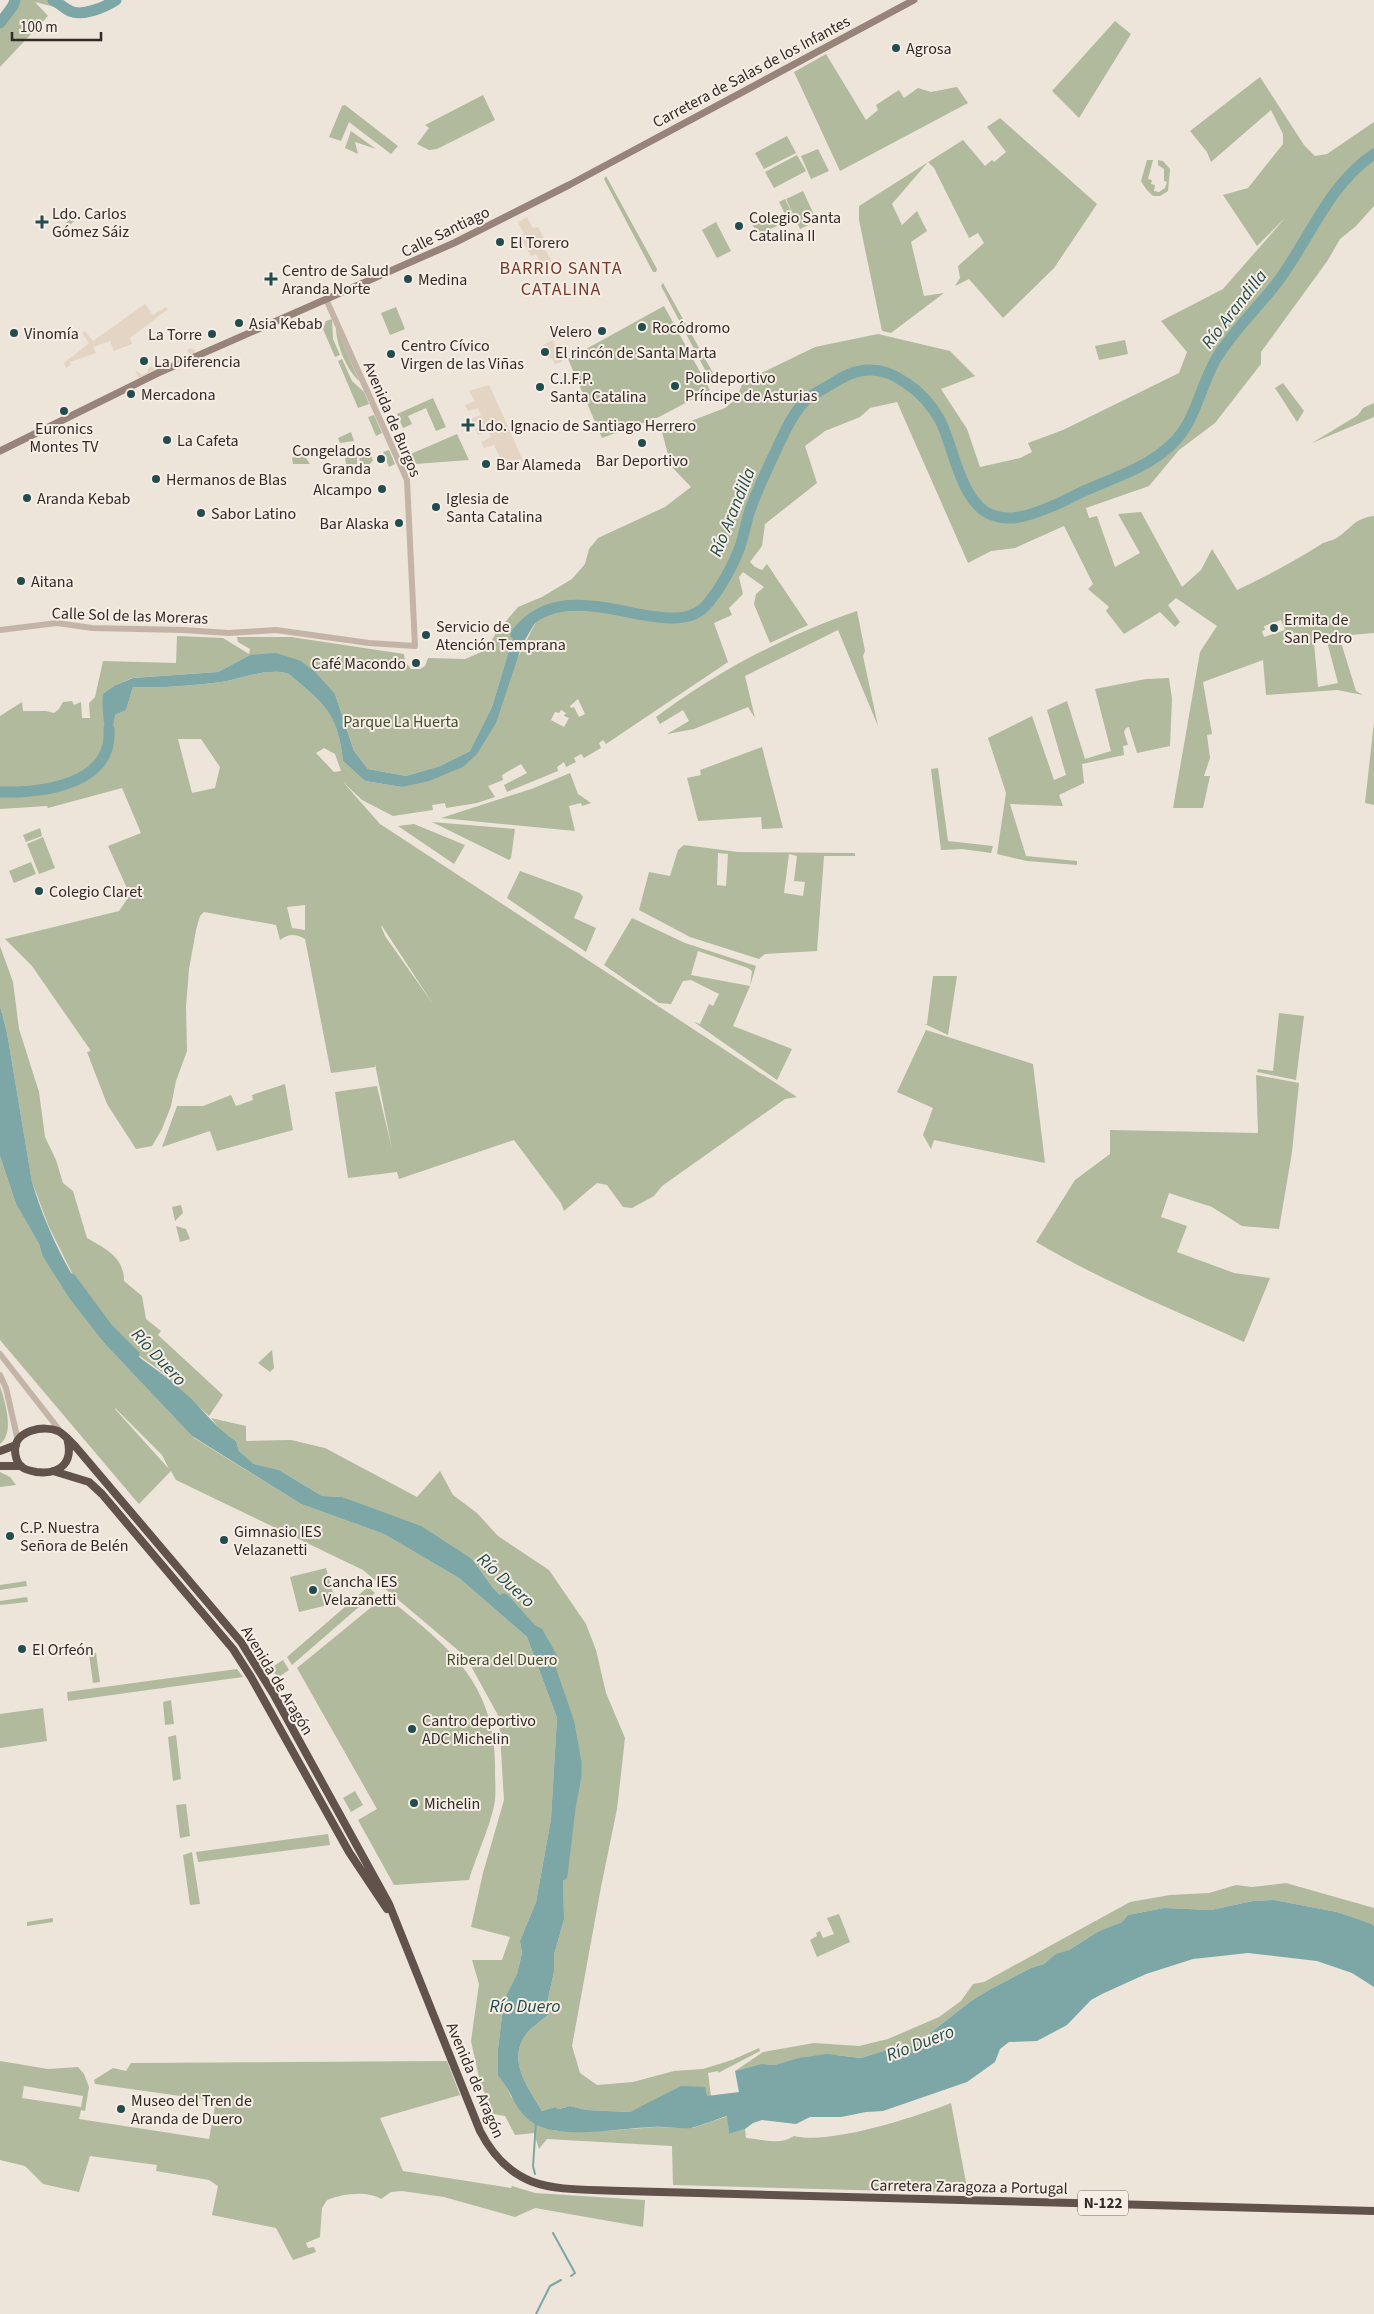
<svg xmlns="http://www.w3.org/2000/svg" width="1374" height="2314" font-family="'Source Sans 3',sans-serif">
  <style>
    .green { fill: #b1ba9c; fill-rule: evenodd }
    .plaza { fill: #e3d4c3 }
    .water { fill: #7da6a6 }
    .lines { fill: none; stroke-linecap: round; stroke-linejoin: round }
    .stream { stroke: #7da6a6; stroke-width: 2 }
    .river { stroke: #7da6a6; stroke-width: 11 }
    .tertiary { stroke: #c4b4a8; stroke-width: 6 }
    .secondary { stroke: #978379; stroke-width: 7 }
    .trunk { stroke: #61524c; stroke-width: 8 }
    .poi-dot { fill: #224c4d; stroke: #f6eee5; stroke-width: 2 }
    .labels { text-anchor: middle; stroke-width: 4; stroke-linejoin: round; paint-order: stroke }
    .shield { fill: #f6eee5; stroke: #6c6560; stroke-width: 1 }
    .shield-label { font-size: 15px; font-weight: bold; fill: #312a27 }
    .poi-label { font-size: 16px; fill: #312a27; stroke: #f6eee5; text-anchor: start }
    .street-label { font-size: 16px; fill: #312a27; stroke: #f6eee5 }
    .park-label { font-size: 16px; fill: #424c2e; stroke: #f6eee5 }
    .neighbourhood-label { font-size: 18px; letter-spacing: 1px; fill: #753a2b; stroke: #f6eee5 }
    .water-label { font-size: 18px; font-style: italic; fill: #224c4d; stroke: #f6eee5 }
  </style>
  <rect width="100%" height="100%" fill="#ede4da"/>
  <path class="green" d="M10 0H62L55 7 35 2 48 16 0 67V15Z
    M1115 21 1131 34 1079 118 1052 91Z
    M826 54 866 120 878 110 876 105 899 90 904 98 918 88 931 92 957 87 968 103 840 171 794 72Z
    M1260 77 1304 145 1315 156 1327 154 1374 122V206L1356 226 1340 239 1328 260 1261 352V364L1215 423 1179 450 1149 486 1086 508 1089 518 1097 516 1115 567 1140 553 1118 514 1141 512 1182 587 1201 570 1212 549 1237 590C1267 576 1295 561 1323 543 1328 541 1334 540 1338 537 1353 527 1353 519 1374 516V633L1339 636 1356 691 1363 695 1337 690 1266 695 1263 660 1203 682 1212 734 1207 735 1210 758 1204 776H1210L1203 808H1173L1200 652 1217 626 1176 598 1168 605 1180 622 1175 627 1160 612 1124 634 1106 611 1109 607 1088 589 1093 584 1064 526 1015 548 991 551 968 563 897 402 870 408 860 417 825 431 805 446 817 483 765 524 762 546 750 562 755 567 762 570 767 564 808 625 770 643 754 604 756 594 764 587 743 572 739 577 743 594 729 608 732 615 714 623 728 662 606 744 603 740 599 743 601 748 584 758 581 754 574 758 576 762 566 767 564 762 557 767 558 771 507 792 504 785 527 773 521 764 502 775 503 780 488 786 495 797 477 803 446 808 445 803 432 805 433 810 393 816 362 800 343 782 380 824 797 1097 785 1099 662 1186 654 1196 632 1208 623 1207 607 1185 597 1183 564 1211 561 1203 514 1140 399 1179 397 1172 348 1178 335 1092 377 1086 392 1149 375 1064V1067L331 1073 305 939C296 934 289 933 280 940L276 925 204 912 200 916 196 930 189 969 186 1006 187 1051 176 1081 171 1106 162 1129 152 1146 136 1149 107 1104 87 1052 91 1051 32 966 5 939 119 911 130 895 108 846 141 833 122 788 48 808 47 806 0 809V716L22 702 23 711H46L54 713 59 709 63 702 72 701 74 705 81 702 82 718H90L89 703 95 697 103 661 176 663 177 636 223 638 249 654 250 649 238 642 237 637H291L404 654 405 661 411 669H420L425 666 428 658 465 659 486 650 496 633 518 607 542 597 572 579 585 564 589 549 598 538 665 507 691 487 671 466 662 432 725 408 736 399 743 382 815 347 878 334 950 351 975 376 941 389 967 429 980 467 1020 458 1032 452 1028 443 1063 430 1179 373 1187 352 1161 321 1223 289 1286 217 1257 246 1223 195 1248 188 1283 144V134L1271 110 1211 162 1207 152 1190 131ZM538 618 462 767 402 787 365 781 343 761C338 713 324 704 289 674 268 667 242 679 221 682 191 686 163 688 133 687L126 710 115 715 116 685 132 678 218 672 250 655 335 694 354 751 368 769 406 776 440 766 470 751 492 707 513 637ZM1281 620 1285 630 1264 637 1262 631 1265 630 1264 626ZM1326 638 1338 683 1318 687 1314 643ZM578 699 585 714 579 717 574 707 571 708 570 706ZM561 710 566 713 564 716 569 718 564 727 551 720 555 712 559 713ZM178 739H201L220 767 215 788 192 793ZM324 748 335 754 341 771 334 772 316 753ZM305 905V930L292 928 287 907ZM381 926H382L433 1004 385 936Z
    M483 95 495 120 437 149 429 150 417 144 429 128 425 125Z
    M345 105 398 146 391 154 349 122 341 141 329 137 342 106Z
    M1000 118 1097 204 1054 268 1003 318 969 279 955 286 960 278 958 266 984 243 978 233 969 238 934 168 928 162 892 204 902 225 917 211 927 231 911 242 924 296 944 293 891 333 882 331 859 220V206L963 140 985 166 992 160 994 162 1006 152 987 127Z
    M351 131 376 149 355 142 358 154 345 148Z
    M787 136 796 153 764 169 755 153Z
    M818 149 829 171 811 179 801 156Z
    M797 155 806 171 774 188 765 172Z
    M1147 160H1153L1148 179 1152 180 1151 184 1155 185 1154 191 1159 192 1165 188 1167 182 1164 181V169L1158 165V160L1163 161 1170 169 1168 191 1160 196H1153L1146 189 1141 181Z
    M606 176 657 269 656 272H653L604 179Z
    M803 191 817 221 800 229 786 199Z
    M785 199 794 217 788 220 779 202Z
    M771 214 777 226 758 235 752 224Z
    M74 215 77 218 60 235 57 232Z
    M716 222 731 251 717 258 702 230Z
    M663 283 718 382 716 385H713L661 286Z
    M664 306 710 390 659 417 602 438 568 359Z
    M396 307 405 329 390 335 381 313Z
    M332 319 333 339 340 355 335 357 323 329 326 321Z
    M336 330H337L359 381C347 370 337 346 336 330Z
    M1125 340 1128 354 1099 360 1095 346Z
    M342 359 352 381 364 392 369 404 358 408 338 361Z
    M1283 383 1304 411 1297 422 1275 388Z
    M433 398 446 427 436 431 426 408 408 416 412 424 403 428 397 414Z
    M1374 403V417L1312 443 1358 415 1363 408Z
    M374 415 382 433 376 436 368 417Z
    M351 432 354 441 340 443 338 438Z
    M457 434 469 460 415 464 416 472H412L406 456Z
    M365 447H367L373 460 370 464H360L359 454 364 451Z
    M389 450 395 464 389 467 383 452Z
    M307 451 306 458 310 464H293L292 458Z
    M357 454V464H346L345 456Z
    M857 611 865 651 863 656 878 726 838 630 745 676 755 718 748 707 694 729 667 734 689 721 683 710 660 724 656 717C718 671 784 636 857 611Z
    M1169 678 1172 699 1170 746 1137 753 1129 727 1126 728 1124 732 1128 745 1123 746 1124 755 1082 764 1084 783 1059 795 1063 806 1010 804 1026 856 1077 861V865L1027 861 997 854 1006 793 988 738 1032 716 1054 780 1066 775 1047 710 1067 701 1085 759 1111 751 1095 689 1146 679Z
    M1374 722V805L1365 803Z
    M762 747 783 828 762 829 761 817 698 821 687 778 701 775 700 770Z
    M938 768 948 841 993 846 991 853 962 849 941 850 931 769Z
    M570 773 578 794 591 803 582 806 581 803 569 806 575 831 441 818 534 788Z
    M432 822 515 829 511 858 509 860Z
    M414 824 465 845 454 864 398 826Z
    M40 828 42 836 26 842 23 835Z
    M43 837 55 868 39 874 27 844Z
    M684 845 738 852 855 853V856H824L817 951 765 954 759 959 690 937 639 910 649 872 670 876 678 850ZM718 853 728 854 726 886 717 885ZM789 854 797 856 794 881 805 882 803 896 784 893Z
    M31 862 36 874 14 883 9 871Z
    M520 871 580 893 583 897 574 918 596 928 586 952 507 898Z
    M632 918 685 943 756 966 750 986 733 1026 792 1049 777 1080 694 1022 700 1024 709 1004 713 1006 719 994 691 980 683 981 671 1004 659 1003 604 965ZM698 951 748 968 752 971 750 986 691 975Z
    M0 946 13 982 19 1029 39 1092 45 1137 56 1160 63 1183 73 1191 87 1238C106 1249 124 1257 124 1281L142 1296 146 1319 161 1331 158 1335 223 1395 209 1416 158 1369 127 1347 108 1329 81 1291 49 1227 32 1182 7 1033 0 1006Z
    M933 976H957L948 1035 927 1025 924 1024H927Z
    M1279 1013 1304 1016 1296 1080 1257 1072 1258 1069 1273 1071Z
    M926 1030 1033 1064 1045 1163 934 1140 931 1149 923 1135 933 1108 897 1092Z
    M1256 1075 1299 1083 1292 1152 1279 1229 1242 1226 1212 1207 1169 1193 1161 1217 1187 1226 1177 1252 1234 1273 1270 1278 1244 1342C1174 1310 1102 1281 1036 1242L1075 1180 1110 1154V1130L1258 1133Z
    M285 1084 293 1130 217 1151 210 1131 162 1147 177 1106H203L231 1095 236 1106 253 1100 252 1095Z
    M0 1156 16 1204 39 1244 42 1255 105 1344 194 1438 301 1504 384 1534 459 1578 527 1637 557 1718 551 1819 536 1902 520 1941 522 1953 517 1974 504 2001 498 2049V2076L505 2083 511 2097 548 2128 556 2131H603L656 2127 693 2128 728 2116 729 2134 745 2129 746 2138C763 2139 779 2146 794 2136 829 2145 916 2117 951 2103L968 2193 673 2185 672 2146 547 2139 539 2149 534 2133 515 2135 505 2116 493 2114 480 2082 471 2041 479 1984 472 1960H502L510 1937 471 1927 483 1873 504 1800 499 1717 466 1657 363 1570 176 1480 171 1471 139 1504 132 1496 0 1340ZM115 1408 162 1455 169 1469 115 1409Z
    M181 1205 183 1213 175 1221 172 1207Z
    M176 1226 186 1229 190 1239 180 1242Z
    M272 1350 274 1368 270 1372 258 1363Z
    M0 1386C5 1401 15 1433 0 1444Z
    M211 1418 246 1426V1441L291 1440 325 1448 417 1497 440 1471 453 1495 477 1513 498 1536 549 1570 586 1624 596 1650 606 1693 625 1738 617 1809 601 1887 572 2046 580 2073 597 2085 633 2082 674 2071 703 2069 732 2060 759 2048 760 2051 718 2073V2071L708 2073 711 2096 643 2106 630 2112 586 2110 570 2106 559 2109 555 2107 542 2111C528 2087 506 2060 527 2033 533 2026 541 2021 548 2015L547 2003 554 1972V1955L564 1919 563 1870 570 1808 576 1776 569 1723 552 1672 526 1622 493 1588 472 1559 342 1497 322 1496 279 1470 254 1464 239 1451 236 1441 223 1433Z
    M0 1472 10 1477 16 1485 0 1487Z
    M326 1568 336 1603 299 1612 290 1577Z
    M26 1581 27 1586 0 1590V1585Z
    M368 1587 375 1593 292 1665 287 1657Z
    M385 1596C447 1645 497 1683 495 1770 495 1780 496 1790 495 1800 492 1823 476 1856 469 1880L394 1885 358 1820 377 1809 297 1668Z
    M27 1597 28 1602 0 1605V1601Z
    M96 1653 100 1682 93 1683 89 1654Z
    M283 1660 289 1670 277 1678 271 1668Z
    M237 1669 243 1677 68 1701 67 1692Z
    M171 1700 174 1724 165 1725 163 1702Z
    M43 1708 47 1741 0 1748V1714Z
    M176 1735 181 1779 173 1781 168 1737Z
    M355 1791 363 1805 351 1812 343 1798Z
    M186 1804 190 1836 180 1838 176 1805Z
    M328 1834 330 1845 198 1862 196 1852Z
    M192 1852 200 1904 190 1905 183 1855Z
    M1286 1883 1374 1908V1926L1337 1912 1274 1900 1253 1901 1211 1910 1164 1908 1128 1915 1122 1922 1099 1931 1069 1950 1056 1955 1044 1964 1031 1968 989 1990 971 2001 915 2045 905 2048H893L861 2058 836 2055 807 2057 775 2065 761 2064 735 2071 763 2052 814 2043 859 2046 888 2039 939 2017 961 2001 973 1984 984 1982 1130 1902 1170 1895 1209 1893 1236 1885 1252 1887Z
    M839 1914 850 1942 817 1957 810 1940 817 1936 816 1933 820 1931 823 1938 834 1934 827 1918Z
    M53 1918V1922L27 1926V1922Z
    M0 2061 48 2069 78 2067 84 2074 89 2087 85 2111 81 2110 79 2119 209 2139 216 2101 95 2084 94 2080 113 2068 126 2071 131 2063 447 2061 460 2095 380 2118 403 2171 511 2188 512 2186 535 2193 645 2200 643 2227 535 2208 515 2217 444 2197 402 2191 391 2192 381 2199C366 2190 342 2194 327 2200L322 2208 320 2237 306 2243 308 2248 314 2247 316 2252 293 2260 276 2228 212 2215 218 2186 209 2180 156 2171 157 2165 90 2156 79 2192 43 2184 25 2166 0 2160ZM24 2086 83 2096 81 2107 22 2098Z"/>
  <path class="plaza" d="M527 217 533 228 538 227 548 246 545 249 552 262 542 265 536 254 531 256 520 236 524 234 518 222Z
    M145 304 153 315 166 307 168 309 130 338 132 344 114 351 110 341 93 347 96 353 70 362 71 365 66 368 64 363 89 343 82 333 85 331 93 341Z
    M553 340 558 352 563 358 562 362 555 364 552 358 549 359 543 345Z
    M191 348 195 350 194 354 139 379 135 370 142 375 148 372V369L152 366 156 369 189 354 187 350Z
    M489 385 502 413 523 461 503 464 494 445 484 448 481 442 491 437 488 431 478 435 475 428 471 419 481 415 478 408 468 411 465 405 475 401 469 391Z"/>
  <path class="water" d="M536 617 538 618 522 645 496 723 477 754 463 767 429 781 402 787 365 781 343 761C338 713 324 704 289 674 268 667 242 679 221 682 191 686 163 688 133 687L126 710 115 715 110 743 107 749C106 730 101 712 103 694L116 685 133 678 218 672 250 655 276 653 301 661 315 672 335 694 354 751 368 769 406 776 440 766 470 751 492 707 513 637 524 624Z
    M0 1006 7 1033 32 1182C45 1225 66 1270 92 1305 98 1314 103 1323 109 1331 132 1355 162 1371 186 1394 203 1409 216 1429 236 1441L239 1451 254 1464 279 1470 322 1496 342 1497 421 1526 472 1559 493 1588 525 1620 542 1629 558 1657 552 1672 569 1723 576 1776 570 1808 563 1870 564 1919 554 1955V1972L547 2003 548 2015C541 2021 533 2026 527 2033 506 2060 528 2087 542 2111L555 2107 559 2109 570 2106 586 2110 630 2112 681 2086 705 2087 707 2096 739 2092 735 2071 761 2064 775 2065 799 2058 827 2054 861 2058 893 2048H905L915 2045 971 2001 989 1990 1031 1968 1044 1964 1056 1954 1069 1950 1099 1931 1122 1922 1128 1915 1164 1908 1211 1910 1253 1901 1274 1900 1337 1912 1371 1924 1374 1926V1987L1352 1973 1317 1961 1248 1953 1193 1959 1146 1974 1102 1994 1091 2000 1067 2025 1037 2041 1009 2042 1000 2049 995 2062 967 2082 883 2111 866 2112 841 2117H810L796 2124 762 2120 753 2123 745 2129 729 2134 727 2116C720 2118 697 2127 691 2128 678 2129 665 2126 653 2127 619 2128 565 2140 535 2124 513 2111 514 2093 498 2076V2049L504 2000 517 1974 522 1953 520 1941 536 1902 551 1819 557 1718 527 1637 459 1578 384 1534 301 1504 192 1436 105 1344 70 1299 42 1255 39 1244 16 1204 0 1156Z"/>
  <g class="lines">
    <path class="stream" d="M535 2174 533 2166 536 2122
      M553 2233 575 2273 571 2276
      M536 2314 550 2286 561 2280"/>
    <path class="river" d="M53 0C59 3 64 8 70 11 82 17 105 7 116 0
      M0 23 13 6 15 0
      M516 634C570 563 672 652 709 602 721 587 733 565 740 547 744 535 746 522 750 510 758 488 768 467 778 446 786 429 794 411 808 398 815 393 823 389 830 385 842 377 856 369 871 370 883 370 896 376 906 383 920 392 932 406 940 420 954 447 961 507 995 516 1013 522 1033 514 1050 507 1062 503 1073 496 1084 491 1115 477 1148 468 1173 443 1196 421 1200 386 1216 359 1234 329 1259 307 1279 280 1310 238 1329 184 1374 154
      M0 792C42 793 113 785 109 729
      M71 1279 108 1329 134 1355
      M504 1599 530 1628
      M547 1659 569 1723 576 1763V1776L570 1808 562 1875"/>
    <path class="tertiary" d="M0 630 57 623 92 628 183 630 229 633 276 630 369 643 415 646 407 480 326 299
      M0 1354 61 1432
      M0 1375 6 1388 18 1441"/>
    <path class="secondary" d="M0 451 158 373 454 243 569 185 914 0"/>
    <path class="trunk" d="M67 1438C74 1462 61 1475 36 1472 32 1471 25 1470 22 1467 17 1464 15 1455 15 1450 15 1430 44 1425 58 1431 64 1434 70 1441 75 1446L241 1642 274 1695 389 1904 480 2131C514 2196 559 2188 623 2191L1374 2211
      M0 1451 16 1445
      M0 1466H21
      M53 1471 89 1482 102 1494 233 1649 251 1677 349 1852 387 1909"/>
  </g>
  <g class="poi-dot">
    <circle cx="896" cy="48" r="5"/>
    <path d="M39.5 214.5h5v5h5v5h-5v5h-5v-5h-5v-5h5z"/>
    <circle cx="739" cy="226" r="5"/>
    <circle cx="500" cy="242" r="5"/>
    <path d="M268.5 271.5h5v5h5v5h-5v5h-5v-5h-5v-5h5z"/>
    <circle cx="408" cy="279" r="5"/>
    <circle cx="239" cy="323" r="5"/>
    <circle cx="642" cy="327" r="5"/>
    <circle cx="602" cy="331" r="5"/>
    <circle cx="14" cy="333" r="5"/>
    <circle cx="212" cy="334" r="5"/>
    <circle cx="545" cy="352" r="5"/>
    <circle cx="391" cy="354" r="5"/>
    <circle cx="144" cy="361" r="5"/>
    <circle cx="675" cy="386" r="5"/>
    <circle cx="540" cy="387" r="5"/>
    <circle cx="131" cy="394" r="5"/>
    <circle cx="64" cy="411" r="5"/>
    <path d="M465.5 417.5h5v5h5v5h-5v5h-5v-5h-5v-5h5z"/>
    <circle cx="167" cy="440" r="5"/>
    <circle cx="642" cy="443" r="5"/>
    <circle cx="381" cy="459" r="5"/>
    <circle cx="486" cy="464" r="5"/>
    <circle cx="156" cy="479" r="5"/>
    <circle cx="382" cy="489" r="5"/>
    <circle cx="27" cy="498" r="5"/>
    <circle cx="436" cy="507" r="5"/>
    <circle cx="201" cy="513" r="5"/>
    <circle cx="399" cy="523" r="5"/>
    <circle cx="21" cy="581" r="5"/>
    <circle cx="1274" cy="628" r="5"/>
    <circle cx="426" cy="635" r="5"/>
    <circle cx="416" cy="663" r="5"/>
    <circle cx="39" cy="891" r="5"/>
    <circle cx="10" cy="1536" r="5"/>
    <circle cx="224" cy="1540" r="5"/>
    <circle cx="313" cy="1590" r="5"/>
    <circle cx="22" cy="1649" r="5"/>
    <circle cx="412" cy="1729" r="5"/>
    <circle cx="414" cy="1803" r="5"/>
    <circle cx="121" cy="2109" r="5"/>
  </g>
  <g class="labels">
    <rect class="shield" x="1078" y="2190.5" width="50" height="25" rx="4"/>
    <g class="shield-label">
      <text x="1103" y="2208">N-122</text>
    </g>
    <g class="poi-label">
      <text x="906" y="54">Agrosa</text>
      <text x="52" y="219">Ldo. Carlos<tspan x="52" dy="18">Gómez Sáiz</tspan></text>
      <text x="749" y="223">Colegio Santa<tspan x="749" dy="18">Catalina II</tspan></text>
      <text x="510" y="248">El Torero</text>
      <text x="282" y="276">Centro de Salud<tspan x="282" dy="18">Aranda Norte</tspan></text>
      <text x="418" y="285">Medina</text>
      <text x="249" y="329">Asia Kebab</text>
      <text x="652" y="333">Rocódromo</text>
      <text x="592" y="337" text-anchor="end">Velero</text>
      <text x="24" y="339">Vinomía</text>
      <text x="202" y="340" text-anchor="end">La Torre</text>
      <text x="401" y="351">Centro Cívico<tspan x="401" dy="18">Virgen de las Viñas</tspan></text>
      <text x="555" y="358">El rincón de Santa Marta</text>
      <text x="154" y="367">La Diferencia</text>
      <text x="685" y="383">Polideportivo<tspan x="685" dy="18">Príncipe de Asturias</tspan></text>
      <text x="550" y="384">C.I.F.P.<tspan x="550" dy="18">Santa Catalina</tspan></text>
      <text x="141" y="400">Mercadona</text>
      <text x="478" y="431">Ldo. Ignacio de Santiago Herrero</text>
      <text x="64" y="434" text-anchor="middle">Euronics<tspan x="64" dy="18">Montes TV</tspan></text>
      <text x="177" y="446">La Cafeta</text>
      <text x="371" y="456" text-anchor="end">Congelados<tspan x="371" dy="18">Granda</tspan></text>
      <text x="642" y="466" text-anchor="middle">Bar Deportivo</text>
      <text x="496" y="470">Bar Alameda</text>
      <text x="166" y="485">Hermanos de Blas</text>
      <text x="372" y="495" text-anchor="end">Alcampo</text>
      <text x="37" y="504">Aranda Kebab</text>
      <text x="446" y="504">Iglesia de<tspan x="446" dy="18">Santa Catalina</tspan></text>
      <text x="211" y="519">Sabor Latino</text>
      <text x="389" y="529" text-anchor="end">Bar Alaska</text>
      <text x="31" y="587">Aitana</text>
      <text x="1284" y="625">Ermita de<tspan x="1284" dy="18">San Pedro</tspan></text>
      <text x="436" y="632">Servicio de<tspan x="436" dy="18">Atención Temprana</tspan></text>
      <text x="406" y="669" text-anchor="end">Café Macondo</text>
      <text x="49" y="897">Colegio Claret</text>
      <text x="20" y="1533">C.P. Nuestra<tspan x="20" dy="18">Señora de Belén</tspan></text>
      <text x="234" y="1537">Gimnasio IES<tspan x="234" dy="18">Velazanetti</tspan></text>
      <text x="323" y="1587">Cancha IES<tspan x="323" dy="18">Velazanetti</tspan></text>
      <text x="32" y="1655">El Orfeón</text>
      <text x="422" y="1726">Cantro deportivo<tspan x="422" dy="18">ADC Michelin</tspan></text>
      <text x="424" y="1809">Michelin</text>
      <text x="131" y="2106">Museo del Tren de<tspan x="131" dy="18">Aranda de Duero</tspan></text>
    </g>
    <g class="street-label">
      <text transform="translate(751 71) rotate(-28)" y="6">Carretera de Salas de los Infantes</text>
      <text transform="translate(445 231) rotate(-26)" y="6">Calle Santiago</text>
      <text transform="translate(393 419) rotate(67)" y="6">Avenida de Burgos</text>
      <text transform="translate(130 615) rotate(2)" y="6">Calle Sol de las Moreras</text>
      <text transform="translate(278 1680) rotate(59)" y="6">Avenida de Aragón</text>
      <text transform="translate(476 2080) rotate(67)" y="6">Avenida de Aragón</text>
      <text transform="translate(969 2186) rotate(1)" y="6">Carretera Zaragoza a Portugal</text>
    </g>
    <g class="park-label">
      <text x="401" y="727">Parque La Huerta</text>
      <text x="502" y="1665">Ribera del Duero</text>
    </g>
    <g class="neighbourhood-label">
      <text x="561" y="274">BARRIO SANTA<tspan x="561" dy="21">CATALINA</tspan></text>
    </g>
    <g class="water-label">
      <text transform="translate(1234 309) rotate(-52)" y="6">Río Arandilla</text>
      <text transform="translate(732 512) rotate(-68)" y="6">Río Arandilla</text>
      <text transform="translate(159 1357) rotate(47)" y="6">Río Duero</text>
      <text transform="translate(506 1580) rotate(43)" y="6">Río Duero</text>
      <text x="525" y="2012">Río Duero</text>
      <text transform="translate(920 2043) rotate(-21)" y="6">Río Duero</text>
    </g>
  </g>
  <path d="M12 32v8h89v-8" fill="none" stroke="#312a27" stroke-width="2.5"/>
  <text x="20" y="32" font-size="15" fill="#312a27" stroke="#f6eee5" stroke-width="4" paint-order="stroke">100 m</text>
</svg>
